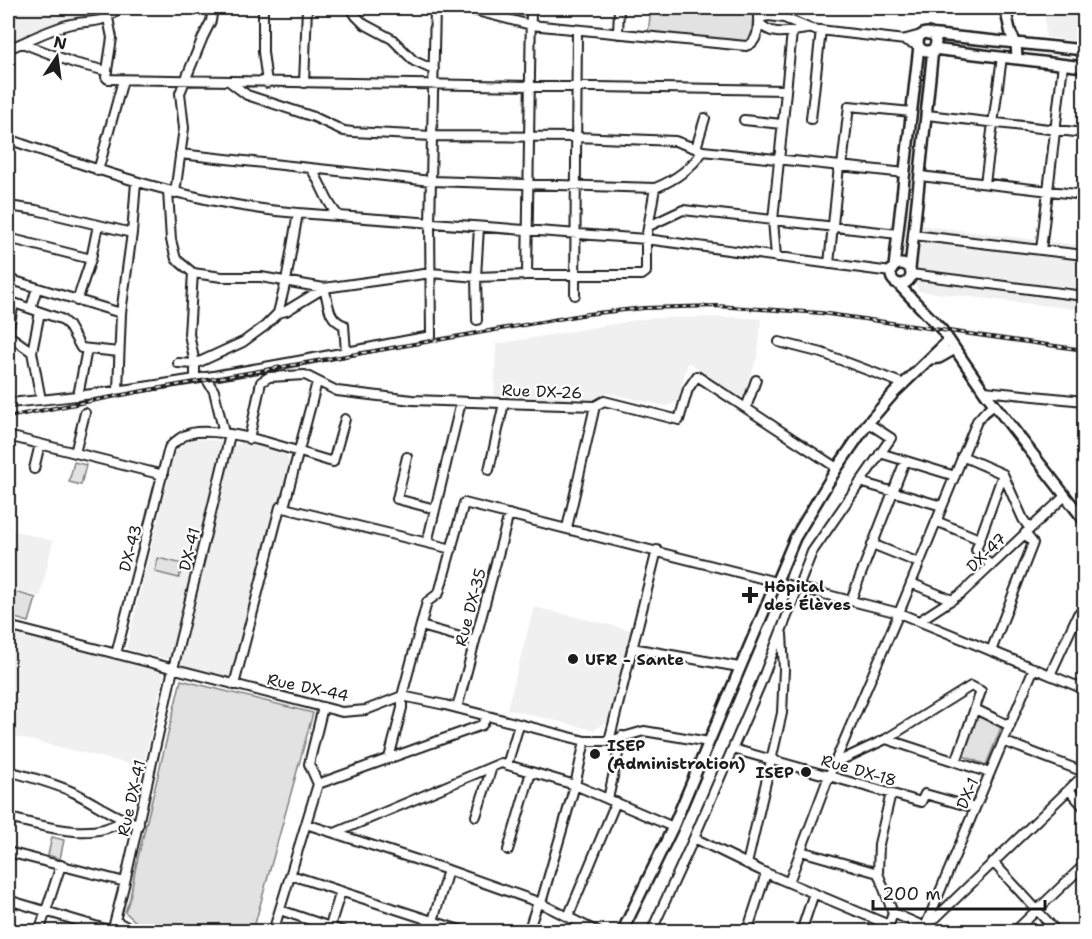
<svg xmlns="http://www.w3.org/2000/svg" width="1092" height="939" font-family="'Shantell Sans',sans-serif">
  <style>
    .built { fill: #f0f0f0 }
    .green { fill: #e2e2e2; stroke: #7f7f7f; stroke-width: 1.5 }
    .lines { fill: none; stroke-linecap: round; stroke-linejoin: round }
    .minor-casing { stroke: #1c1c1c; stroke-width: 12 }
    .major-casing { stroke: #1c1c1c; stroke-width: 14 }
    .minor { stroke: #fff; stroke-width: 8 }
    .major { stroke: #fff; stroke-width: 9 }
    .rail-casing { stroke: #1c1c1c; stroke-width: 4 }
    .rail { stroke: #fff; stroke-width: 1.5; stroke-dasharray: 4.5; stroke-linecap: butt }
    .poi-dot { fill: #1c1c1c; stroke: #fff; stroke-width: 2 }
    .labels { text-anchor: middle; stroke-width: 4.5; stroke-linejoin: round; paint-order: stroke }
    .street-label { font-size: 16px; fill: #1c1c1c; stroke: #fff }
    .poi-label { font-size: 16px; font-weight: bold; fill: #1c1c1c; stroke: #fff; text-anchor: start }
  </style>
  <rect width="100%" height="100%" fill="#fff"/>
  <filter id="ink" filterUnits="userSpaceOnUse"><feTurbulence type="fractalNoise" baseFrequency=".0167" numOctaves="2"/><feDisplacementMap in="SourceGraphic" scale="12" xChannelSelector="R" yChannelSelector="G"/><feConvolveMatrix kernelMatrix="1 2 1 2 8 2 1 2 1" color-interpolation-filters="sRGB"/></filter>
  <g filter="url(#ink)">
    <path class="built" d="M8 8H101L103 17 86 21 83 16 8 45Z
      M1044 8H1084V42L1046 37Z
      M919 225 1084 246V310L918 291 914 279Z
      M732 317 761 319 758 355 743 398 688 362 678 401 666 406 607 393 589 402 494 396 496 344 649 318Z
      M190 438 222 441 224 444 171 660 126 649 177 443Z
      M248 441 275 448 286 454 292 473 286 494 280 499 232 677 180 665 229 456 232 446Z
      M8 529 53 541 40 597 8 589Z
      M534 607 631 630 607 722 594 730 507 709Z
      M8 631 164 673 143 767 8 735Z"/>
    <path class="green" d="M651 8H754L750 44 648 34Z
      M74 462 86 465 81 485 69 482Z
      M158 558 183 564 179 578 155 572Z
      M8 590 36 598 29 622 8 616Z
      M181 680 313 713 253 931H146L125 912 130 898 136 866Z
      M978 714 1002 725 986 765 961 755Z
      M52 837 64 840 60 859 48 855Z"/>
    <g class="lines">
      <g class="minor-casing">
        <path id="minor" d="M106 8 112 38 106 77 108 79 786 90
          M263 8V52L267 83
          M351 8 356 16 364 24 392 39 414 61 434 70
          M465 8 531 25 746 46C761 42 759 21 757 8
          M774 8 784 18 811 29 905 40 919 46
          M758 18 769 16 784 18
          M759 22C771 38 790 31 807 29
          M618 34 619 8
          M906 39 921 35
          M22 43 74 63 107 71
          M8 49C28 41 49 29 71 24 94 19 99 26 119 8
          M230 82 247 95 314 117 344 131 353 132 432 136 576 137 675 141 703 151 905 173
          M304 83 307 8
          M927 115 1084 133
          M811 119 821 30
          M744 120 782 124
          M8 139C102 172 197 205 298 213L646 239 891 272
          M696 148 705 118
          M180 154 431 181 655 188C675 180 691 169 703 151
          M842 166 849 106 912 112
          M311 169C322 183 325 202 338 215
          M98 171 123 80
          M920 176 1084 195
          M985 183 1002 57
          M168 191 171 240 176 259 193 273 189 334 195 364 178 363
          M175 193 184 128 180 93 203 37 211 21 213 8
          M8 206 36 210 132 233
          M649 226 683 210 898 234
          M913 235 1084 255
          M8 238 91 259
          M1041 250 1063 64
          M776 257 773 220 792 32
          M829 264 839 166
          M193 273 222 277H261L324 288 431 273 476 277 527 275H642L646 272V239L655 188
          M911 274 1084 296
          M527 275 531 8
          M8 279 121 313
          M324 288C329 303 327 319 344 325L346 352
          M575 295 577 30
          M77 301 91 259 98 225
          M31 308 37 288
          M278 313 286 311 324 288
          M477 320 476 277 479 227
          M779 342 822 353 904 384
          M32 352 40 312
          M205 377 214 391 224 433
          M195 379V364L243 342 265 326 278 313 286 281 298 213
          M118 390 121 313 132 233 136 182
          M984 391 1084 401
          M78 396 87 349
          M41 400 32 352 11 337 8 332 14 303 61 319 68 325 81 348 119 352
          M8 403C150 391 291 362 431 336L430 223 435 8
          M746 408 756 380
          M8 436 163 475
          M249 439 261 382 269 377 305 375 337 391 412 400 595 406 604 401 679 420 688 389 697 376 837 468
          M75 453 85 413
          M880 453 955 476
          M962 456 1003 474 1023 519 1030 529
          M407 457 397 499 435 509
          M34 469 40 444
          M489 470 504 403
          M860 482 942 506
          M284 507 317 382
          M936 521 979 539
          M567 528 595 406
          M427 543 461 402
          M872 544 919 563
          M991 566 976 550 1003 474
          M911 583 952 600
          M851 600 905 461
          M919 621 962 593 1065 496
          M8 626 342 712 366 710 402 696 445 705 585 741H609L644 731 709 742
          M421 626 475 641
          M632 648 739 667
          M991 651 1033 543 1025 533
          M116 654 169 448C176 440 186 433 197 432 237 429 294 451 333 462L345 419
          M1050 675 1078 614 1084 610
          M234 685 280 507 452 549
          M457 708 509 514
          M975 709 1010 726
          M886 739 990 773
          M609 741 657 550
          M1003 741 1084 772
          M733 749 921 802 925 794 975 808
          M389 758 402 708V696L427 602 439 593 464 503 899 613 1084 689
          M835 763 886 739 971 686 981 691 956 762
          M507 765 519 725
          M8 771C30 777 54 783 75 793 97 804 116 819 139 824
          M318 784 482 725 487 716
          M318 784 309 764 323 707
          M1069 790 1084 807
          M608 799 622 736
          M476 816 492 767
          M8 818C42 825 92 843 123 820
          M306 824 448 870 538 902 598 932
          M335 833 501 763 575 785 673 827
          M694 838 766 873 889 925 893 913 878 873 801 851
          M508 850 531 772
          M8 852 125 882
          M993 862 1057 932
          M747 864 782 713 784 669 782 634
          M878 873 879 844 891 793
          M291 875 466 932
          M789 882 829 776 899 613 977 421 985 412 994 405
          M8 900 112 931
          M541 903 575 785 585 741
          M280 910 345 932
          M893 913 925 927
          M568 917 616 802
          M116 921 136 932
          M433 921 448 870
          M330 926 341 891
          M925 927 1034 668
          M39 932 61 865
          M112 932 125 882 173 669 230 435
          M273 932 318 784
          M425 932 429 920
          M528 932 538 902
          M651 932 694 838 760 685 812 552 891 438 868 423
          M747 932 766 873
          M801 932 814 893
          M921 932 1084 775
          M1014 932 1084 865"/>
      </g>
      <g class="major-casing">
        <path id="major" d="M1005 8 1011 34 1016 43 1017 58
          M918 42a9 9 0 1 1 18 0a9 9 0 1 1-18 0Z
          M928 34 1084 50
          M891 274a10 10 0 1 1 20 0a10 10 0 1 1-20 0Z
          M894 267 919 46
          M910 269 933 49 1084 67
          M897 283 942 330 986 394 1084 520
          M931 359 939 358 955 349
          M622 932 673 827 795 538 837 468 868 423 894 393 949 340"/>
      </g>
      <use href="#minor" class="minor"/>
      <use href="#major" class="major"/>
      <g class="rail-casing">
        <path id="rail" d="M8 417 143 391 587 314 644 308 717 306 821 313 1084 350"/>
      </g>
      <use href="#rail" class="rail"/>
    </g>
  </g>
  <g class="poi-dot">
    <path d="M747 586h6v6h6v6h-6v6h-6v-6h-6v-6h6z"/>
    <circle cx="573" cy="659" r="6"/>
    <circle cx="595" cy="754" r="6"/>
    <circle cx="806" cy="772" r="6"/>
  </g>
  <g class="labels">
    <g class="street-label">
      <text transform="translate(542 391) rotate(2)" y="6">Rue DX-26</text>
      <text transform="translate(130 548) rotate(-75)" y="6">DX-43</text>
      <text transform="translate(189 549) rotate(-76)" y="6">DX-41</text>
      <text transform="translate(986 552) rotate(-44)" y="6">DX-47</text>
      <text transform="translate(470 607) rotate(-75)" y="6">Rue DX-35</text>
      <text transform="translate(308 687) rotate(12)" y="6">Rue DX-44</text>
      <text transform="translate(859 770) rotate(16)" y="6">Rue DX-18</text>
      <text transform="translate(967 793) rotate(-67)" y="6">DX-1</text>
      <text transform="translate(131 798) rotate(-77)" y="6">Rue DX-41</text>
    </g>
    <g class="poi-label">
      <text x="764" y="592">Hôpital<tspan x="764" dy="18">des Élèves</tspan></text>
      <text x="585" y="665">UFR - Sante</text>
      <text x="607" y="751">ISEP<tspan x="607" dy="18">(Administration)</tspan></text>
      <text x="794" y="778" text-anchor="end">ISEP</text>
    </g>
  </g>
  <rect width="1092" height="939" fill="none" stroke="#fff" stroke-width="30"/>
  <rect x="15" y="15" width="1062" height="909" fill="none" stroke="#1c1c1c" stroke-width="2" filter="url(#ink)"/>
  <g transform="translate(57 57) rotate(13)" stroke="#ffffff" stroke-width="4.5" paint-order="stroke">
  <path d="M0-4.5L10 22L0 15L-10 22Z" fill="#1c1c1c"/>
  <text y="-9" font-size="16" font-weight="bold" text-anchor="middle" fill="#1c1c1c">N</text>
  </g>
  <path d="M873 900v9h172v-9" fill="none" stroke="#1c1c1c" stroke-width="3"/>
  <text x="882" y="900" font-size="18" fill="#1c1c1c" stroke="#ffffff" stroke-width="4.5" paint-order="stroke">200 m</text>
</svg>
